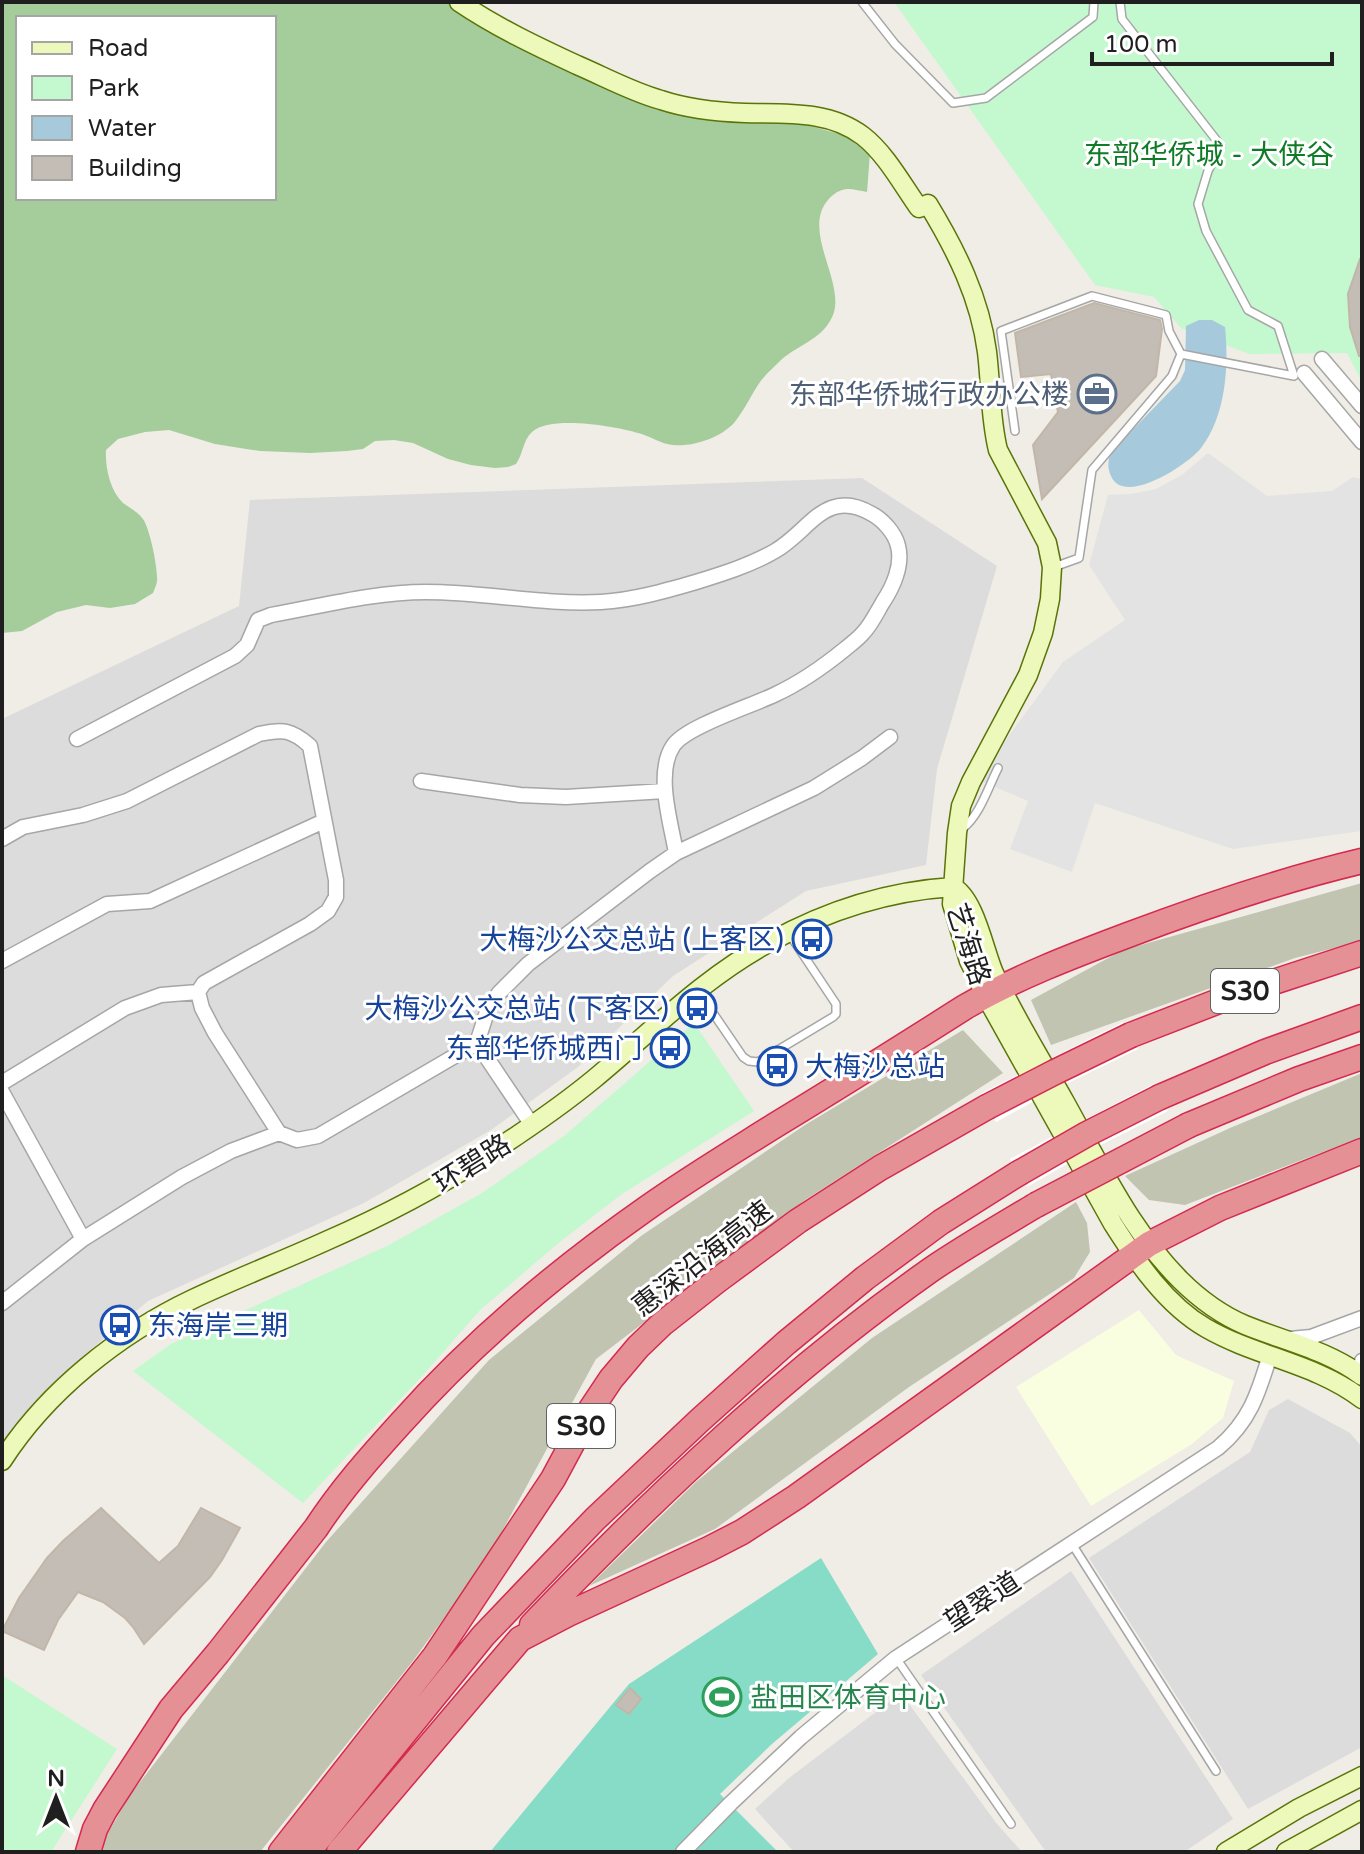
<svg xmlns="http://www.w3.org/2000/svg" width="1364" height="1854" font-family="'Varela Round','Noto Sans SC',sans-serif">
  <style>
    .residential { fill: #dddcdc }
    .education { fill: #fafee0 }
    .construction { fill: #c1c4b1 }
    .forest { fill: #a4cd9b; fill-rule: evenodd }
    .park { fill: #c4f8cf }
    .pitch { fill: #86dcc6 }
    .parking { fill: #e3e3e3 }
    .water { fill: #a7c9dc }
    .pier { fill: #fff }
    .building { fill: #c4bdb5; stroke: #c1b6a8; stroke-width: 2 }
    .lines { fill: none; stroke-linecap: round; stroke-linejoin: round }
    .lane-casing { stroke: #a6a6a6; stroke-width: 10 }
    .street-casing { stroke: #a6a6a6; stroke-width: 17 }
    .secondary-casing { stroke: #5a7408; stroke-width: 21 }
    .highway-casing { stroke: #d52a4f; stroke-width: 27 }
    .lane { stroke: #fff; stroke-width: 7 }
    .street { stroke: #fff; stroke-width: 14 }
    .secondary { stroke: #edf8bb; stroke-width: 18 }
    .highway { stroke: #e49095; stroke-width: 24 }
    .highway-bridge-casing { stroke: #d52a4f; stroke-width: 27; stroke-linecap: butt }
    .highway-bridge { stroke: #e49095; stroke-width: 24 }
    .labels { text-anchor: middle; stroke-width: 6; stroke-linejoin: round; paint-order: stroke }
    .shield { fill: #fff; stroke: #626262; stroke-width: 2 }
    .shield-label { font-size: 26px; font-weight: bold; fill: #1f1f1f }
    .park-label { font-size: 28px; fill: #0f7b26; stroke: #fff }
    .service-label { font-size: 28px; fill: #4e5e75; stroke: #fff; text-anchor: end }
    .transit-label { font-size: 28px; fill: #164399; stroke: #fff; text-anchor: end }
    .street-label { font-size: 28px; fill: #1f1f1f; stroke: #fff }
    .leisure-label { font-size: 28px; fill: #27864d; stroke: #fff; text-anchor: start }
  </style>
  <rect width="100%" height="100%" fill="#efede5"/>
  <path class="residential" d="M862 478 997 566 937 769 926 865 806 891 673 976 578 1067 491 1130 364 1203 148 1301 68 1369 10 1433 2 1446V719L239 606 250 500Z
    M1288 1399 1350 1433 1362 1447V1747L1248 1809 1089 1558 1250 1452 1269 1410Z
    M1071 1571 1233 1819 1184 1852H1046L921 1675Z
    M901 1693 997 1824 1022 1852H794L755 1809 789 1778Z"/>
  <path class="education" d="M1139 1310 1176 1355 1234 1381 1223 1418 1192 1444 1091 1506 1016 1387Z"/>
  <path class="construction" d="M1362 883V941L1295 958 1051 1045 1031 1000 1123 950Z
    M963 1030 1003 1073 805 1200 596 1359 488 1557 413 1661 260 1852H102L104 1840 130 1795 326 1542 489 1360 641 1236 805 1125Z
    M1362 1073V1137L1185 1205 1149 1200 1125 1176 1230 1128Z
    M1076 1202 1087 1223 1090 1252 1074 1278 909 1387 715 1529 589 1586 696 1482 872 1338Z"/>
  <path class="forest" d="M2 2H447L469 19 692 115 807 125 843 135 870 153 867 192C861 191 854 189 848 189 840 189 833 194 828 200 802 230 843 279 834 312 826 338 799 344 781 360 774 367 766 374 760 382 751 395 744 411 734 423 720 438 693 447 673 445 661 444 650 436 638 433 615 426 550 415 532 432 523 440 523 454 516 464L508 467 495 468 471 465 448 459 413 443 394 440 375 441 363 449 347 451 310 453 260 451 215 444 169 430 145 432 118 439 106 450C105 467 110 491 123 503 130 508 138 512 143 519 150 529 158 569 157 581 157 583 154 591 153 593L135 604 110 608 86 605 57 612 22 631 2 633ZM18 18H274V198H18Z"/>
  <path class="park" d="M894 2H1362V382L1347 353 1249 354 1181 328 1154 297 1095 285Z
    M694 1023 754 1111 622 1194 561 1241 480 1310 424 1374 303 1503 133 1371 171 1344 389 1245 482 1193 564 1136Z
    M2 1675 117 1749 51 1852H2Z"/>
  <path class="pitch" d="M821 1558 878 1654 772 1744 720 1794 778 1852H490L629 1684Z"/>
  <path class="parking" d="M1208 453 1267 496 1332 491 1353 477 1362 479V831L1233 849 1095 803 1072 872 1010 849 1028 801 983 782 1005 741 1063 662 1125 620 1089 565 1108 495 1131 494 1156 489 1182 475Z"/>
  <path class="water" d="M1199 320H1212L1225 327C1229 366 1226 416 1201 448 1189 464 1124 507 1111 476 1107 467 1108 460 1111 452L1180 381 1185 370 1186 326Z"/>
  <path class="pier" d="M1123 1022 1138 1049 1064 1085 996 1122 980 1094Z
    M1153 1084 1168 1111 1095 1148 1027 1187 1010 1159Z"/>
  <path class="building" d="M1360 259H1362V356H1359L1350 327 1348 294Z
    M1094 303 1160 320 1162 329 1156 376 1042 499 1033 445 1058 412 1051 374 1021 377 1015 333Z
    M101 1508 159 1563 178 1546 201 1508 240 1528 222 1560 210 1577 144 1644 133 1627 125 1618 103 1602 78 1592 58 1620 44 1650 2 1631 19 1598 47 1558 63 1541Z
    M630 1688 641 1699 629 1714 616 1705Z"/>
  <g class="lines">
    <g class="lane-casing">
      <path id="lane" d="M862 2 895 44 953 103 986 98 1093 17 1094 2
        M1120 2 1122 19 1221 146 1208 171 1198 204 1206 231 1248 310 1278 326 1294 376 1181 354
        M1015 431 1001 331 1092 296 1166 315 1169 331 1181 354 1172 376 1092 470 1079 558 1054 567
        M962 829C980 815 988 788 998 768
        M698 991 743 1057 749 1061 758 1062 833 1017 836 1014V1004L788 932
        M1072 1544 1216 1771
        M896 1658 1011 1824"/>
    </g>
    <g class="street-casing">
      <path id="street" d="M1322 359 1362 406
        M1304 373 1362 442
        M77 739 235 656 247 645 258 620 271 615C322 606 374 592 426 592 485 592 543 605 601 602 634 600 665 591 696 582 722 574 751 565 775 551 810 531 825 487 872 514 883 520 895 533 898 546 903 565 893 587 883 602 877 612 871 625 863 633 858 639 851 644 845 649 823 667 800 683 774 695 751 706 685 727 673 746 655 773 671 823 676 853
        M421 781 520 795 566 797 665 791
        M2 839 23 827 83 815 127 801 259 734C282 729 291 729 310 746L336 880V897L328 911 310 924 204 983 198 992 202 1008 215 1033 279 1133 297 1140 318 1136 477 1043 532 1125
        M2 961 107 904 150 901 324 821
        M477 1043 487 1012 499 993 528 964 650 871 676 853 814 788 862 758 890 737
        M2 1083 125 1008 161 995 198 992
        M2 1092 83 1239
        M2 1303 83 1239 182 1177 231 1151 279 1133
        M1290 1339 1311 1337 1362 1318
        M1362 1361V1362
        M683 1852 731 1803 801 1737 896 1658 1218 1448C1250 1421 1258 1394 1270 1355"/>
    </g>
    <g class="secondary-casing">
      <path id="secondary" d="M459 2C496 27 536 46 577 65 605 77 632 92 661 100 688 109 717 112 745 113 785 114 829 110 863 136 886 154 902 184 919 208L928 204C956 250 980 298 987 352 991 384 990 418 998 450L1047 543 1052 567 1050 599 1043 633 1028 675 971 782 961 806 957 833 952 904 969 961 989 1002 1113 1224C1137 1262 1166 1305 1206 1328 1256 1357 1315 1363 1362 1399
        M953 887C975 899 984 950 994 973 1015 1018 1041 1059 1065 1102 1086 1140 1107 1181 1131 1218 1160 1262 1196 1304 1245 1325 1284 1341 1327 1350 1362 1376
        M2 1461C47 1391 119 1334 193 1299 237 1278 282 1261 326 1241 381 1217 435 1189 486 1156 523 1132 560 1107 594 1079 652 1031 703 978 770 942 826 911 889 891 953 887
        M1226 1852 1299 1808 1362 1776
        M1286 1852 1362 1810"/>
    </g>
    <g class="highway-casing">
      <path id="highway" d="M1131 1035 1237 994 1362 953
        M1160 1097 1265 1052 1362 1017
        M1189 1125 1299 1079 1362 1057
        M532 1625C655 1496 786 1372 932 1269 966 1246 1001 1226 1036 1205
        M88 1852 95 1829 105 1810 171 1709 218 1653 316 1528C341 1490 370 1457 400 1424 472 1343 557 1271 647 1208 688 1179 731 1153 774 1126 838 1087 902 1047 965 1007 1017 977 1072 956 1128 935 1205 906 1282 880 1362 861
        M281 1852 435 1656 553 1479 589 1412 611 1379 638 1347 662 1324 718 1280 798 1221 880 1168 987 1107
        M308 1852 483 1636 595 1519 700 1420 786 1343 865 1278 941 1222 1019 1173
        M339 1852 520 1639 568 1614 709 1549 742 1532 796 1497 1149 1244 1220 1208 1362 1151"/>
    </g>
    <use href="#lane" class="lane"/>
    <use href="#street" class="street"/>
    <use href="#secondary" class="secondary"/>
    <use href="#highway" class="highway"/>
    <g class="highway-bridge-casing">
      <path id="highway-bridge" d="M987 1107 1055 1072 1131 1035
        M1019 1173 1087 1134 1160 1097
        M1036 1205 1189 1125"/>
    </g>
    <use href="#highway-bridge" class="highway-bridge"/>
  </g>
  <defs>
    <g id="office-ring" transform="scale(2)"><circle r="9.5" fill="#fff" stroke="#5c6f8a" stroke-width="1.5"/><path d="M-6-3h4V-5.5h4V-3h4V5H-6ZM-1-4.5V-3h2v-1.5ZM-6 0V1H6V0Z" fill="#5c6f8a"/></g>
    <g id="bus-ring" transform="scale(2)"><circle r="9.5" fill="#fff" stroke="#1a4fb4" stroke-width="1.5"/><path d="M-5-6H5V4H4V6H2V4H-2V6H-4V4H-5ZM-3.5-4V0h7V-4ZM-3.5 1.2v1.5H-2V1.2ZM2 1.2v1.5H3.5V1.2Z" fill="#1a4fb4"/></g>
    <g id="stadium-ring" transform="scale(2)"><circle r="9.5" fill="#fff" stroke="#2e9e5b" stroke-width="1.5"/><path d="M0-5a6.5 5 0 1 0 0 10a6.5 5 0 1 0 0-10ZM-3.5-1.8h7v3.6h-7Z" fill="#2e9e5b"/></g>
  </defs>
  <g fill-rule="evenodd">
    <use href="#office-ring" x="1097" y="394"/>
    <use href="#bus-ring" x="812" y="939"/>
    <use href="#bus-ring" x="697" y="1008"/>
    <use href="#bus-ring" x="670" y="1048"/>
    <use href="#bus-ring" x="777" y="1066"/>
    <use href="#bus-ring" x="120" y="1325"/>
    <use href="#stadium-ring" x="722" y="1697"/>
  </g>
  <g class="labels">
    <g class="shield">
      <rect x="1211" y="969" width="68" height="44" rx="6"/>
      <rect x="547" y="1404" width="68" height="44" rx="6"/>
    </g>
    <g class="shield-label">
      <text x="1245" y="1000">S30</text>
      <text x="581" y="1435">S30</text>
    </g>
    <g class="park-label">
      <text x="1209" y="164">东部华侨城 - 大侠谷</text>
    </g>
    <g class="service-label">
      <text x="1069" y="404">东部华侨城行政办公楼</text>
    </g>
    <g class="transit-label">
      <text x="784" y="949">大梅沙公交总站 (上客区)</text>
      <text x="669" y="1018">大梅沙公交总站 (下客区)</text>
      <text x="642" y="1058">东部华侨城西门</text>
      <text x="805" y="1076" text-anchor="start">大梅沙总站</text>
      <text x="148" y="1335" text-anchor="start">东海岸三期</text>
    </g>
    <g class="street-label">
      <text transform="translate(969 944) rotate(72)" y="10">艺海路</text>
      <text transform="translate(472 1163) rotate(-32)" y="10">环碧路</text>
      <text transform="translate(702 1258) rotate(-38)" y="10">惠深沿海高速</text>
      <text transform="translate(982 1601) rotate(-33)" y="10">望翠道</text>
    </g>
    <g class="leisure-label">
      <text x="750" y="1707">盐田区体育中心</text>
    </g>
  </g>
  <rect width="1364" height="1854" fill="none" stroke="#1f1f1f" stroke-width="8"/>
  <rect x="16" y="16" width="260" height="184" fill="#ffffff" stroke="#a5a5a5" stroke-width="2"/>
  <rect x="32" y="42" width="40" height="12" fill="#edf8bb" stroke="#a5a5a5" stroke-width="2"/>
  <text x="88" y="56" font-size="24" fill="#1f1f1f">Road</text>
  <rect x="32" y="76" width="40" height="24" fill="#c4f8cf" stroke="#a5a5a5" stroke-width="2"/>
  <text x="88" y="96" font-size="24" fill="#1f1f1f">Park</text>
  <rect x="32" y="116" width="40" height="24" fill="#a7c9dc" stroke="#a5a5a5" stroke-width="2"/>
  <text x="88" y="136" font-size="24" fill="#1f1f1f">Water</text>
  <rect x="32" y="156" width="40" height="24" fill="#c4bdb5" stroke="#a5a5a5" stroke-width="2"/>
  <text x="88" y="176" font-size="24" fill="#1f1f1f">Building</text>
  <g transform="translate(56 1798)" stroke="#ffffff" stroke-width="6" paint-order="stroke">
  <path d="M0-6L14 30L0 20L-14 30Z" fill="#1f1f1f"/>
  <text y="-12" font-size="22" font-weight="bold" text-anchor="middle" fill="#1f1f1f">N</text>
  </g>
  <path d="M1092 52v12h240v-12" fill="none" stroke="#1f1f1f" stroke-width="4"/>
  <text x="1104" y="52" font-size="24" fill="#1f1f1f" stroke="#ffffff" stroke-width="6" paint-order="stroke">100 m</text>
</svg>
